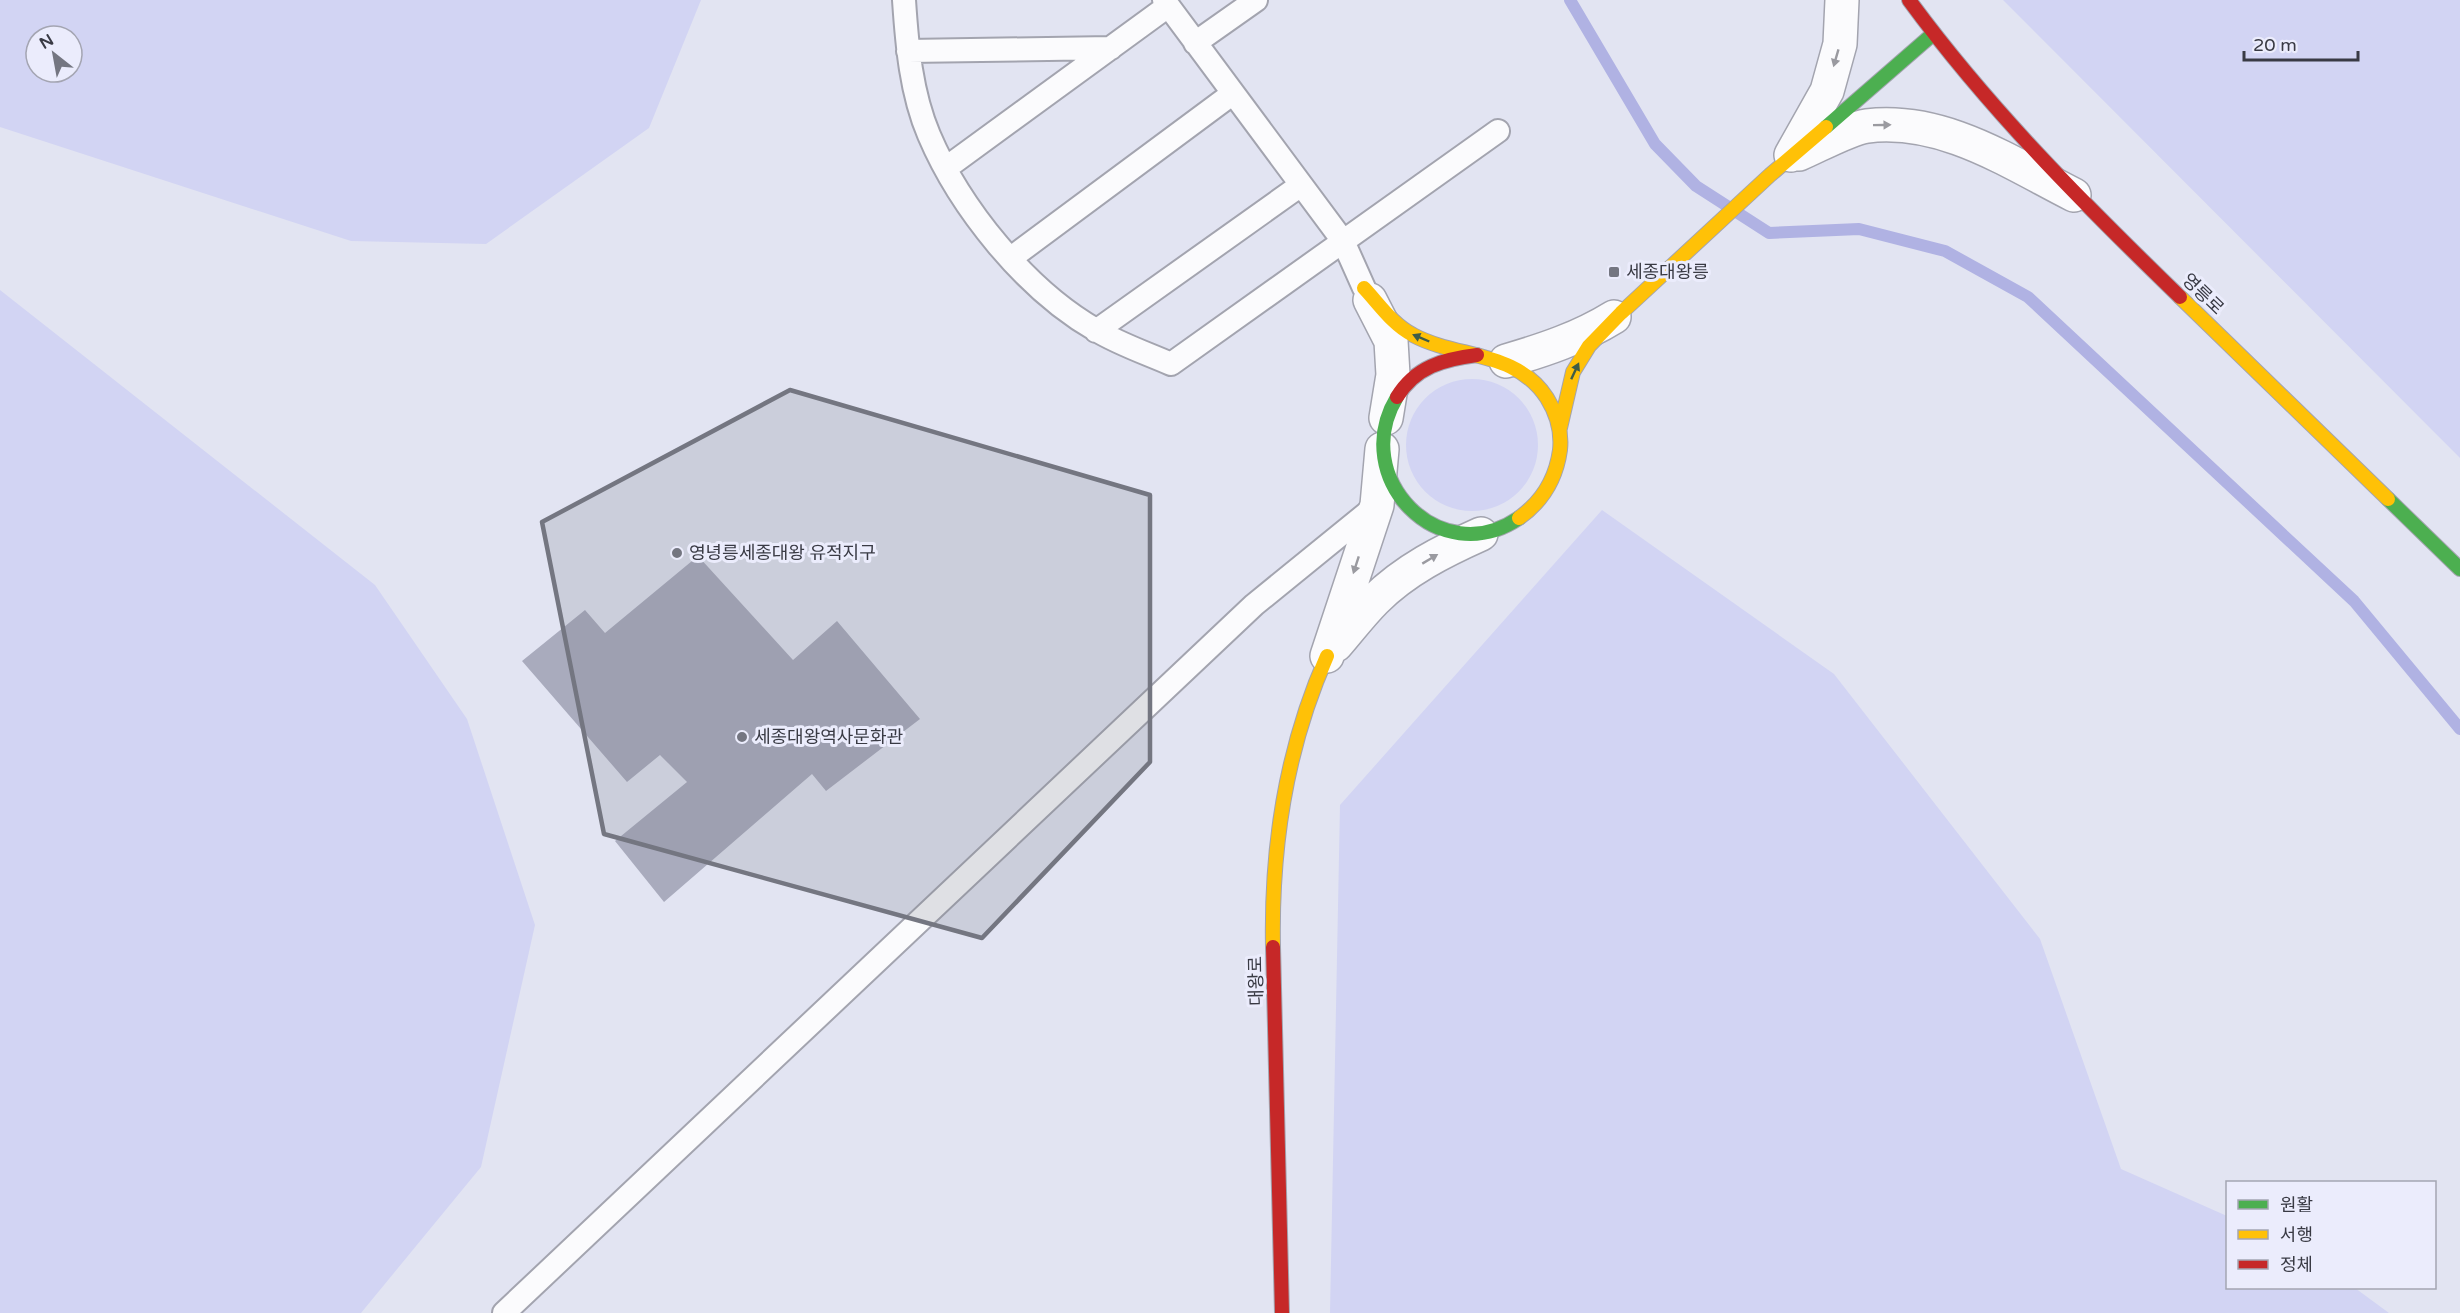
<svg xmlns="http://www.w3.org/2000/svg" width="2460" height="1313" font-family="'Varela Round','Noto Sans KR',sans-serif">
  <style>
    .green { fill: #d2d4f3; fill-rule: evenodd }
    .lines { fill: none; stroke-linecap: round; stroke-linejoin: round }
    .stream { stroke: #b0b2e3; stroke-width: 12 }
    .building { fill: #a9abbd }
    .lane-casing { stroke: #a3a4af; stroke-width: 26 }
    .street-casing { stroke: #a3a4af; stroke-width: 36 }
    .fast-casing { stroke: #a3a4af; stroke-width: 16 }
    .slow-casing { stroke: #a3a4af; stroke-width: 16 }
    .jam-casing { stroke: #a3a4af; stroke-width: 16 }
    .lane { stroke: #fbfbfd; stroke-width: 22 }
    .street { stroke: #fbfbfd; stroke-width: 33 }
    .fast { stroke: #4caf50; stroke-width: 14 }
    .slow { stroke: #ffc107; stroke-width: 14 }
    .jam { stroke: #c62828; stroke-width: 14 }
    .oneway { fill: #9a9aa0 }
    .oneway2 { fill: #3f5d48 }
    .marked { fill: #747681; fill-opacity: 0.2; stroke: #747681; stroke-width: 4.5; stroke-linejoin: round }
    .poi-dot { fill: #747681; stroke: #ebecfc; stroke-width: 2 }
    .labels { text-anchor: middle; stroke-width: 6; stroke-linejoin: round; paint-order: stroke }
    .poi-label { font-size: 18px; fill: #393a44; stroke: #ebecfc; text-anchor: start }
    .street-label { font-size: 18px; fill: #393a44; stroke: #ebecfc }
  </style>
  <rect width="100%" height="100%" fill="#e2e4f2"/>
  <path class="green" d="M0 0H701L649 128 486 244 351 241 0 127ZM36 36H72V72H36Z
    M2003 0H2460V458Z
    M0 290 375 585 467 719 535 925 481 1167 361 1313H0Z
    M1406 445a66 66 0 1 1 132 0a66 66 0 1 1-132 0Z
    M1602 510 1834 674 2040 939 2121 1169 2227 1216 2228 1288H2355L2389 1313H1330L1340 805Z"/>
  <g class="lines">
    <path class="stream" d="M1570 0 1655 144 1696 186 1769 233 1859 229 1945 251 2028 297 2354 601 2460 729"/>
  </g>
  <path class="building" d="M698 556 793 660 837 621 920 719 826 791 812 774 664 902 615 841 687 782 660 755 627 782 522 661 585 610 605 633Z"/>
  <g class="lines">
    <g class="lane-casing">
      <path id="lane" d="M904 0C907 45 911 93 929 135 960 208 1026 290 1096 330 1119 344 1146 353 1171 364L1498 131
        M1164 0 1343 241 1364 288
        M1195 43 1256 0
        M908 51 1111 48
        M946 168 1168 6
        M1011 258 1232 94
        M1096 331 1301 185
        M504 1313 1254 605 1377 505"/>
    </g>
    <g class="street-casing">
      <path id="street" d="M1799 154C1816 147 1850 128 1867 126 1943 117 2009 162 2074 195
        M1791 155 1827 91 1840 44 1842 0
        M1370 300 1391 341 1393 375 1386 418
        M1506 361C1544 350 1580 338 1614 317
        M1336 645C1349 630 1361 614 1375 600 1405 570 1443 551 1481 534
        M1327 656 1377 505 1382 449"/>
    </g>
    <g class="fast-casing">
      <path id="fast" d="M1826 127 1933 34
        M1397 397C1348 478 1440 572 1519 518
        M2388 499 2460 569"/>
    </g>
    <g class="slow-casing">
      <path id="slow" d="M1364 288C1379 304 1393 325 1413 335 1458 359 1516 350 1547 398 1557 414 1562 431 1560 450 1556 479 1543 501 1519 518
        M2180 297 2388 499
        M1560 428 1573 372 1589 346 1621 313 1770 175 1826 127
        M1273 947C1271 846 1286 748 1327 656"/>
    </g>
    <g class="jam-casing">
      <path id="jam" d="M1909 0C1989 109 2083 203 2180 297
        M1397 397C1415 367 1444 359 1477 355
        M1273 947 1282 1313"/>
    </g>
    <use href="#lane" class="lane"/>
    <use href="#street" class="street"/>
    <use href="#fast" class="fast"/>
    <use href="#slow" class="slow"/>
    <use href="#jam" class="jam"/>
  </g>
  <defs><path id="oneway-solid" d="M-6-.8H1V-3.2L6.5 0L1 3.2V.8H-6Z" transform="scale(1.5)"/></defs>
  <g class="oneway">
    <use href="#oneway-solid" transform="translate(1836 58) rotate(106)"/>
    <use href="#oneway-solid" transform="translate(1882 125) rotate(-1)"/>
    <use href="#oneway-solid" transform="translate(1430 559) rotate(-31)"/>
    <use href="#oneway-solid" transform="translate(1356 565) rotate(108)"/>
  </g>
  <g class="oneway2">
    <use href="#oneway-solid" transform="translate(1421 338) rotate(-157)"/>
    <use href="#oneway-solid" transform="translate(1575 371) rotate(-65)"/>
  </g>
  <path class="marked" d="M790 390 1150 495V762L982 938 604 834 542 522Z"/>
  <g class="poi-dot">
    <rect x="1608" y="266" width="12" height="12" rx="3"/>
    <circle cx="677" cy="553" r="6"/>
    <circle cx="742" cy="737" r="6"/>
  </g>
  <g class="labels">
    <g class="poi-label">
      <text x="1626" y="278">세종대왕릉</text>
      <text x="689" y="559">영녕릉세종대왕 유적지구</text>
      <text x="754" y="743">세종대왕역사문화관</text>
    </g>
    <g class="street-label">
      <text transform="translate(2203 294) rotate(44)" y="6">영릉로</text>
      <text transform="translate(1256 981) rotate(-91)" y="6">대왕로</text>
    </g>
  </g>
  <rect x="2226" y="1181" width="210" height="108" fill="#ebecfc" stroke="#a4a5b2" stroke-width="1.5"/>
  <rect x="2238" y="1200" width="30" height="9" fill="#4caf50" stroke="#a4a5b2" stroke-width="1.5"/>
  <text x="2280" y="1211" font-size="18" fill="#393a44">원활</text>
  <rect x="2238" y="1230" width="30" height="9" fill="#ffc107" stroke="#a4a5b2" stroke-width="1.5"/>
  <text x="2280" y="1241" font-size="18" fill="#393a44">서행</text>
  <rect x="2238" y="1260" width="30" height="9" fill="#c62828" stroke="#a4a5b2" stroke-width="1.5"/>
  <text x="2280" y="1271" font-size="18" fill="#393a44">정체</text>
  <g transform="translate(54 54) rotate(329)"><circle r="28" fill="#ebecfc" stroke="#a4a5b2" stroke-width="1.5"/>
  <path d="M0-4.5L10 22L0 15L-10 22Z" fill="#747681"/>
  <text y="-9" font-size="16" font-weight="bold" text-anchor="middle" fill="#393a44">N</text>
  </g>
  <path d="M2244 51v9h114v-9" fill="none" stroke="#393a44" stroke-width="3"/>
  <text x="2253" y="51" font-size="18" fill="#393a44" stroke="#ebecfc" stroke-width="4.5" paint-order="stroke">20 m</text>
</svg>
